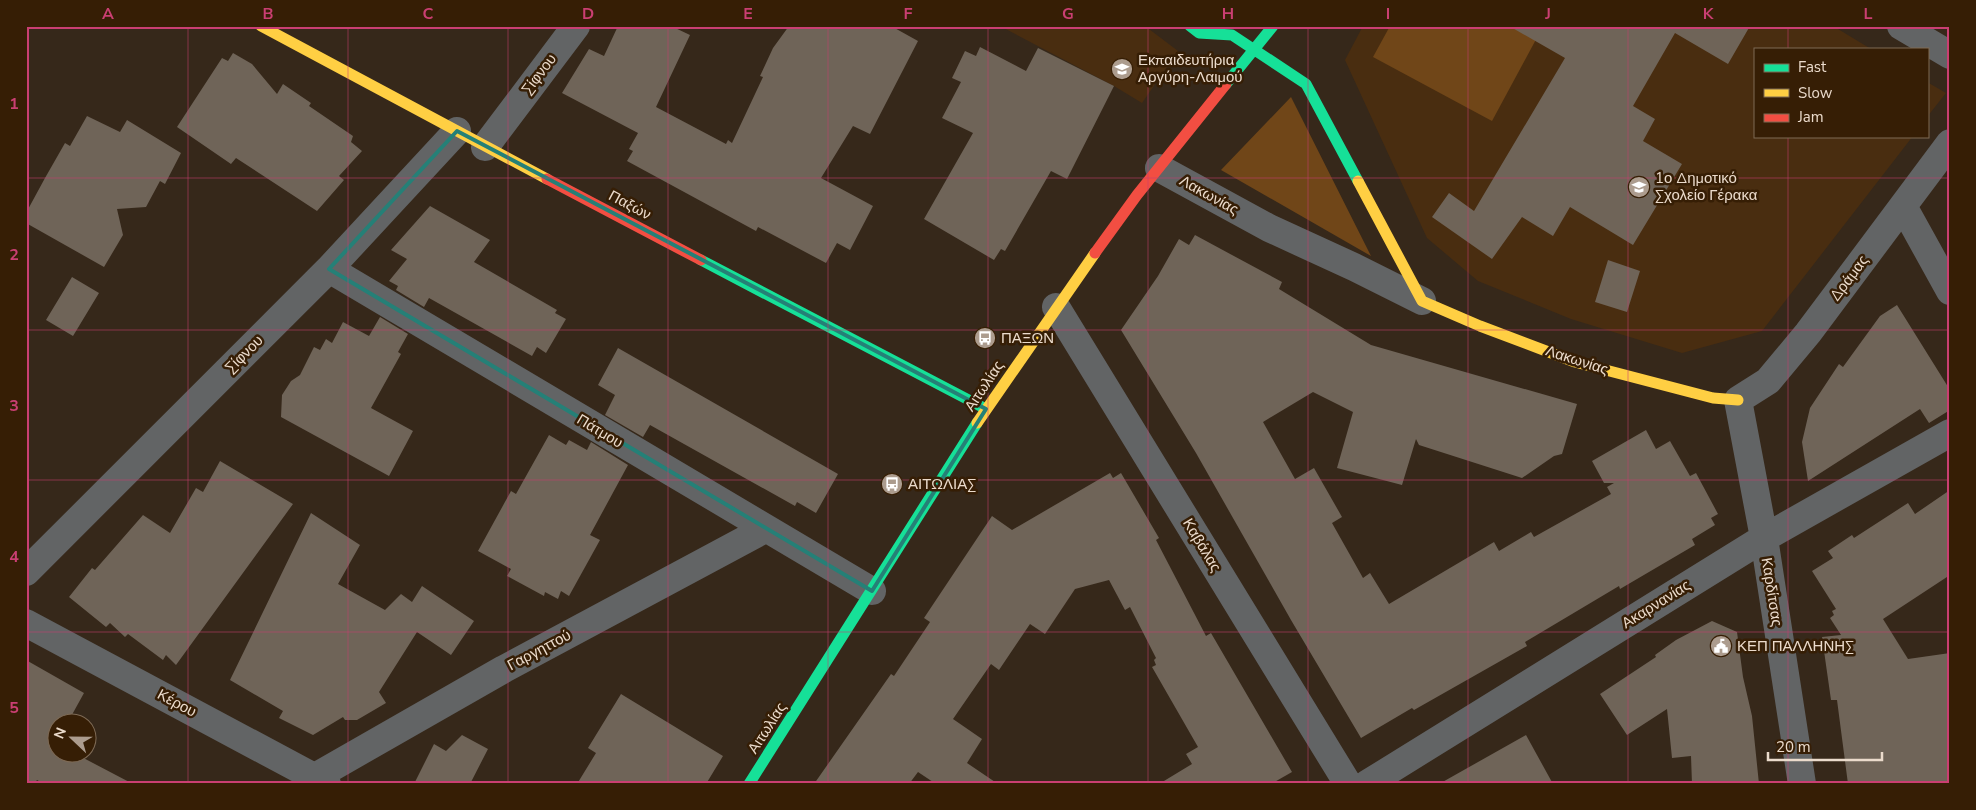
<svg xmlns="http://www.w3.org/2000/svg" width="1976" height="810" font-family="'Nunito Sans',sans-serif">
  <style>
    .built { fill: #492d10 }
    .green { fill: #704618 }
    .building { fill: #6f6458 }
    .lines { fill: none; stroke-linecap: round; stroke-linejoin: round }
    .street { stroke: #626465; stroke-width: 28 }
    .fast { stroke: #16e098; stroke-width: 11 }
    .slow { stroke: #ffcf43; stroke-width: 11 }
    .jam { stroke: #f24e42; stroke-width: 11 }
    .marked { fill: none; stroke: #258077; stroke-width: 4; stroke-linejoin: round }
    .grid { fill: none; stroke: #ca3f72; stroke-width: 1; stroke-opacity: 0.55 }
    .labels { text-anchor: middle; stroke-width: 5; stroke-linejoin: round; paint-order: stroke }
    .poi-label { font-size: 15px; fill: #ebdbcc; stroke: #361e05; text-anchor: start }
    .street-label { font-size: 15px; fill: #ebdbcc; stroke: #361e05 }
    .neatline { fill: none; stroke: #ca3f72; stroke-width: 2 }
    .grid-label { font-size: 16px; text-anchor: middle; font-weight: bold; fill: #ca3f72 }
  </style>
  <rect width="100%" height="100%" fill="#36281a"/>
  <path class="built" d="M1000 26H1145L1178 51 1142 103 1114 86Z
    M1363 26H1833L1871 49H1755V136H1913L1762 331 1682 353 1571 319 1478 281 1427 238 1345 60Z
    M1927 82 1946 93 1927 117Z"/>
  <path class="green" d="M1390 26H1529L1540 32 1492 121 1373 57Z
    M1291 97 1371 256 1221 170Z"/>
  <path class="building" d="M618 26H671L690 35 656 107 726 144 728 140 732 143 763 77 760 76 773 48 789 26H891L918 41 870 134 853 126 821 178 873 206 850 250 837 243 826 263 758 227 756 231 627 161 633 151 629 149 638 133 562 93 589 49 604 56Z
    M1509 26H1750L1728 64 1675 33 1633 106 1655 119 1643 141 1682 164 1633 245 1570 207 1553 236 1522 217 1492 259 1432 217 1449 193 1474 211 1565 58Z
    M980 47 1026 71 1038 48 1114 86 1067 179 1051 171 1005 251 1001 249 994 260 924 219 973 133 942 118 961 82 952 78 965 51 976 56Z
    M233 53 252 64 277 94 283 84 311 103 309 106 353 136 351 142 362 151 339 176 344 180 317 211 236 158 231 164 177 127 222 58 228 61Z
    M87 116 120 132 127 120 181 153 165 184 160 181 146 207 117 209 123 235 104 267 26 223V213L45 178 65 143 70 146Z
    M430 206 490 240 474 262 557 310 555 313 566 319 546 353 537 347 532 356 429 298 424 307 396 290 398 286 389 281 407 259 391 250Z
    M1195 235 1282 282 1279 289 1371 345 1577 404 1562 454 1554 456 1522 478 1419 445 1416 439 1402 485 1337 468 1353 412 1313 392 1263 422 1295 479 1314 468 1342 517 1332 523 1363 578 1370 573 1389 604 1494 542 1499 551 1531 532 1534 537 1611 494 1607 487 1614 483H1604L1592 461 1646 430 1656 449 1670 441 1690 476 1696 473 1718 514 1711 518 1715 525 1692 539 1695 545 1620 589 1619 586 1525 642 1527 646 1414 710 1412 708 1361 738 1291 620 1196 453 1121 330 1158 276 1179 239 1189 245Z
    M1608 260 1640 271 1627 312 1595 302Z
    M72 277 99 293 73 336 46 320Z
    M1897 305 1950 390V410L1929 423 1920 409 1808 481 1802 442 1810 408 1839 364 1843 367 1880 316Z
    M380 317 408 334 398 352 401 354 371 408 413 431 389 476 281 417 282 395 291 381 300 375 314 347 320 350 326 339 332 343 343 322 369 336Z
    M618 348 838 474 816 513 797 502 795 506 650 425 643 437 605 415 615 395 598 385Z
    M549 435 566 445 569 440 587 450 591 442 628 465 590 535 600 540 569 596 561 591 558 599 545 592 544 596 507 576 511 569 478 551 511 491 516 494Z
    M220 461 293 504 176 665 166 655 163 660 128 634 125 637 110 623 106 627 69 597 92 568 95 570 143 515 170 533 196 488 203 492Z
    M1110 473 1113 478 1121 473 1159 538 1156 540 1206 636 1211 633 1292 772 1271 784H1159L1192 764 1186 754 1198 747 1152 667 1156 665 1154 660 1156 658 1130 607 1125 610 1109 580 1075 589 1045 634 1030 624 999 670 991 664 953 719 982 739 967 763 998 784H936L918 772 909 784H814L891 674 894 676 930 622 924 618 992 516 1012 530Z
    M1950 490V575L1883 619 1908 659 1950 653V784H1848L1837 700H1831L1822 637 1841 635 1830 618 1834 615 1832 611 1836 609 1812 571 1833 558 1828 551 1852 535 1854 538 1908 503 1915 514Z
    M311 513 360 545 338 584 385 610 401 594 412 602 422 586 474 621 451 655 417 632 379 692 386 703 357 720H345L343 717 313 735 279 718 283 711 230 680Z
    M1712 621 1737 632 1743 677 1752 716 1759 784H1692L1691 756 1672 758 1667 709 1627 735 1600 694 1656 657 1655 655 1676 640Z
    M26 660 84 693 68 722H58V752H72L133 784H44L37 780 34 784H26Z
    M621 694 723 756 706 784H577L596 753 588 748Z
    M462 735 488 749 470 784H414L434 744 446 751Z
    M1526 735 1553 784H1439Z"/>
  <g class="lines">
    <path class="street" d="M1901 26 1950 55
      M485 147 576 26
      M1159 168 1269 228 1354 267 1422 301
      M1903 206 1950 291
      M329 269 872 591
      M1056 307 1348 784
      M26 572 329 269 457 131
      M26 623 327 784
      M315 777 504 669 765 529
      M1367 784 1764 538 1950 433
      M1802 784 1764 538 1738 400 1768 381 1808 333 1950 143"/>
    <path class="fast" d="M1190 26 1199 33 1232 35 1306 84 1358 181
      M1226 84 1273 26
      M701 260 986 409
      M749 784 977 423"/>
    <path class="slow" d="M261 26 547 179
      M1358 181 1422 301 1480 326 1575 362 1713 398 1738 400
      M977 423 1095 253"/>
    <path class="jam" d="M547 179 701 260
      M1095 253 1137 195 1226 84"/>
  </g>
  <path class="marked" d="M457 131 986 409 872 591 329 269Z"/>
  <path class="grid" d="M188 26V784M348 26V784M508 26V784M668 26V784M828 26V784M988 26V784M1148 26V784M1308 26V784M1468 26V784M1628 26V784M1788 26V49M1788 136V784M26 178H1950M26 330H1950M26 480H1950M26 632H1950"/>
  <defs>
    <g id="school-disc" transform="scale(1.125)"><circle r="9.5" fill="#ac9c8e" stroke="#361e05"/><path d="M0-5L7-2L0 1L-7-2ZM-4 1L0 2.5L4 1V4Q0 6-4 4Z" fill="#fff"/></g>
    <g id="bus-disc" transform="scale(1.125)"><circle r="9.5" fill="#ac9c8e" stroke="#361e05"/><path d="M-5-6H5V4H4V6H2V4H-2V6H-4V4H-5ZM-3.5-4V0h7V-4ZM-3.5 1.2v1.5H-2V1.2ZM2 1.2v1.5H3.5V1.2Z" fill="#fff"/></g>
    <g id="civic-disc" transform="scale(1.125)"><circle r="9.5" fill="#ac9c8e" stroke="#361e05"/><path d="M-.6-6.5H3V-4.5H.6V-3L4-1V1h2V6H-6V1h2V-1L-.6-3ZM-1.2 2.5V6h2.4V2.5Z" fill="#fff"/></g>
  </defs>
  <g fill-rule="evenodd">
    <use href="#school-disc" x="1122" y="69"/>
    <use href="#school-disc" x="1639" y="187"/>
    <use href="#bus-disc" x="985" y="338"/>
    <use href="#bus-disc" x="892" y="484"/>
    <use href="#civic-disc" x="1721" y="646"/>
  </g>
  <g class="labels">
    <g class="poi-label">
      <text x="1138" y="65">Εκπαιδευτήρια<tspan x="1138" dy="17">Αργύρη-Λαιμού</tspan></text>
      <text x="1655" y="183">1ο Δημοτικό<tspan x="1655" dy="17">Σχολείο Γέρακα</tspan></text>
      <text x="1001" y="343">ΠΑΞΩΝ</text>
      <text x="908" y="489">ΑΙΤΩΛΙΑΣ</text>
      <text x="1737" y="651">ΚΕΠ ΠΑΛΛΗΝΗΣ</text>
    </g>
    <g class="street-label">
      <text transform="translate(539 74) rotate(-53)" y="5">Σίφνου</text>
      <text transform="translate(1209 195) rotate(29)" y="5">Λακωνίας</text>
      <text transform="translate(630 205) rotate(28)" y="5">Παξών</text>
      <text transform="translate(1849 278) rotate(-53)" y="5">Δράμας</text>
      <text transform="translate(244 354) rotate(-45)" y="5">Σίφνου</text>
      <text transform="translate(1577 360) rotate(18)" y="5">Λακωνίας</text>
      <text transform="translate(984 386) rotate(-56)" y="5">Αιτωλίας</text>
      <text transform="translate(600 431) rotate(31)" y="5">Πάτμου</text>
      <text transform="translate(1202 545) rotate(59)" y="5">Καβάλας</text>
      <text transform="translate(1772 592) rotate(81)" y="5">Καρδίτσας</text>
      <text transform="translate(1656 604) rotate(-32)" y="5">Ακαρνανίας</text>
      <text transform="translate(539 650) rotate(-28)" y="5">Γαργηττού</text>
      <text transform="translate(177 703) rotate(28)" y="5">Κέρου</text>
      <text transform="translate(767 728) rotate(-57)" y="5">Αιτωλίας</text>
    </g>
  </g>
  <rect width="1976" height="810" fill="none" stroke="#361e05" stroke-width="55"/>
  <rect x="1754" y="48" width="175" height="90" fill="#361e05" stroke="#7e6a55"/>
  <rect x="1764" y="64" width="25" height="8" fill="#16e098" stroke="#7e6a55"/>
  <text x="1798" y="72" font-size="15" fill="#ebdbcc">Fast</text>
  <rect x="1764" y="89" width="25" height="8" fill="#ffcf43" stroke="#7e6a55"/>
  <text x="1798" y="98" font-size="15" fill="#ebdbcc">Slow</text>
  <rect x="1764" y="114" width="25" height="8" fill="#f24e42" stroke="#7e6a55"/>
  <text x="1798" y="122" font-size="15" fill="#ebdbcc">Jam</text>
  <g transform="translate(72 738) rotate(292)"><circle r="24" fill="#361e05" stroke="#7e6a55"/>
  <path d="M0-4L9 19L0 12L-9 19Z" fill="#ac9c8e"/>
  <text y="-8" font-size="14" font-weight="bold" text-anchor="middle" fill="#ebdbcc">N</text>
  </g>
  <path d="M1768 752v8h114v-8" fill="none" stroke="#ebdbcc" stroke-width="2.5"/>
  <text x="1776" y="752" font-size="15" fill="#ebdbcc" stroke="#361e05" stroke-width="4" paint-order="stroke">20 m</text>
  <rect x="28" y="28" width="1920" height="754" class="neatline"/>
  <g class="grid-label">
    <text x="108" y="19">A</text>
    <text x="268" y="19">B</text>
    <text x="428" y="19">C</text>
    <text x="588" y="19">D</text>
    <text x="748" y="19">E</text>
    <text x="908" y="19">F</text>
    <text x="1068" y="19">G</text>
    <text x="1228" y="19">H</text>
    <text x="1388" y="19">I</text>
    <text x="1548" y="19">J</text>
    <text x="1708" y="19">K</text>
    <text x="1868" y="19">L</text>
    <text x="14" y="109">1</text>
    <text x="14" y="260">2</text>
    <text x="14" y="411">3</text>
    <text x="14" y="562">4</text>
    <text x="14" y="713">5</text>
  </g>
</svg>
